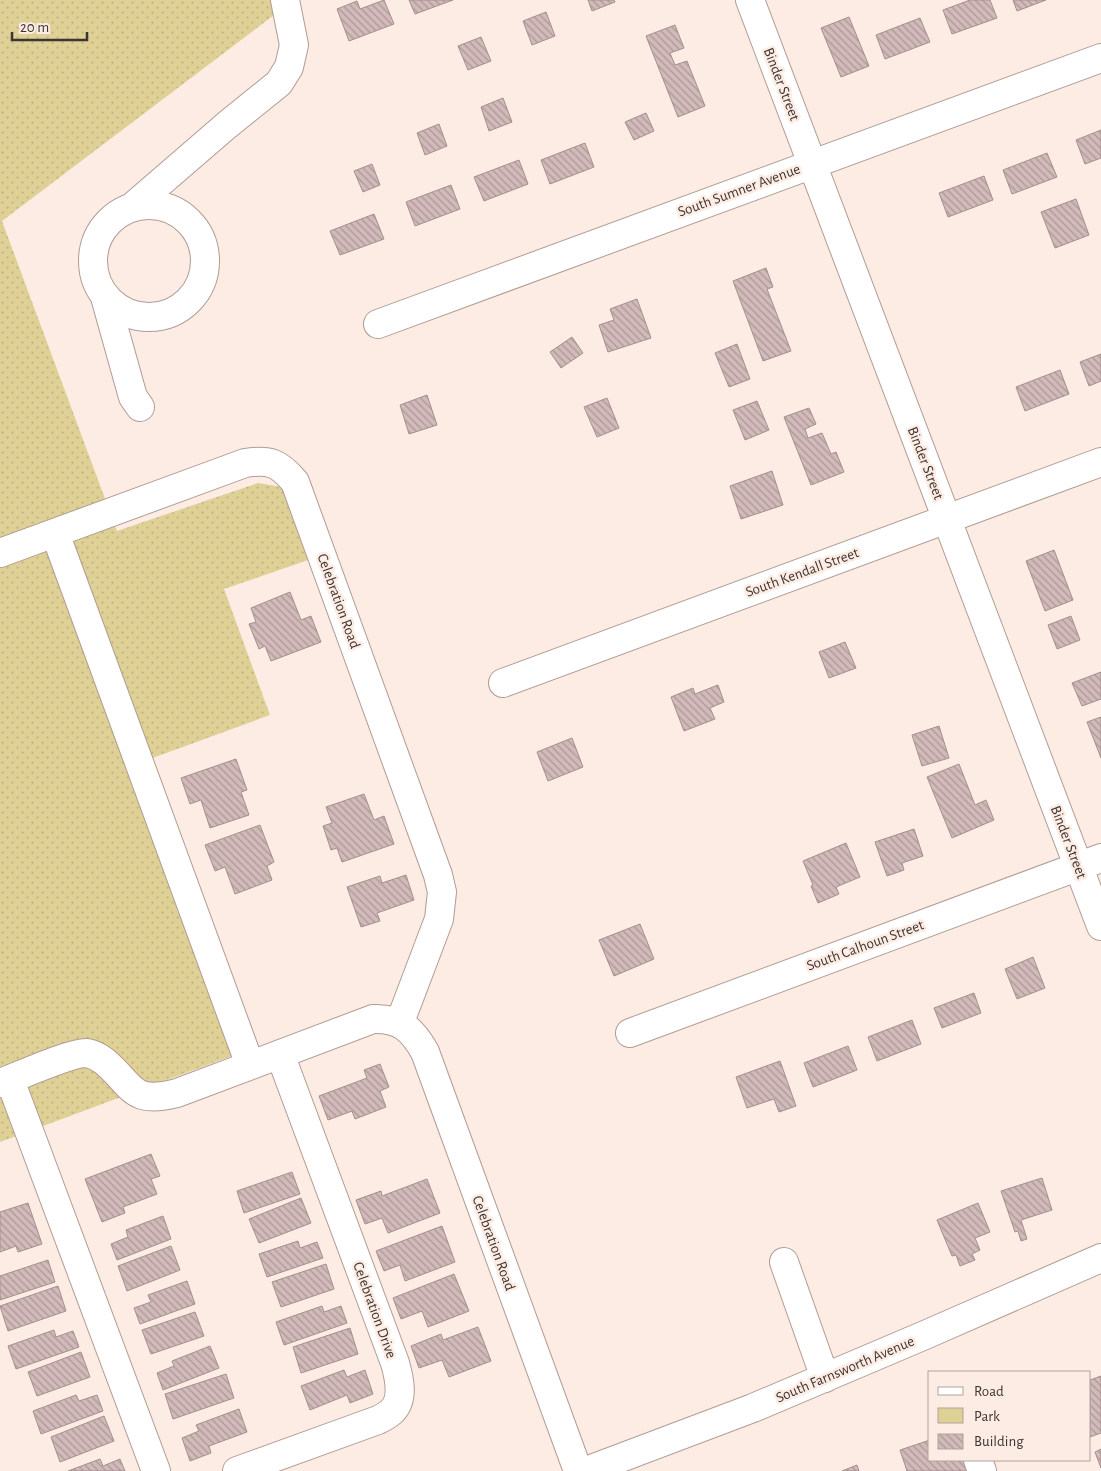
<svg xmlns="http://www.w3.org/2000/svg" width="1101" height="1471" font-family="'Alegreya Sans',sans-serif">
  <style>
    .green { fill: url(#green-dots) }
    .building { fill: url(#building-back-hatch); stroke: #a48f8d }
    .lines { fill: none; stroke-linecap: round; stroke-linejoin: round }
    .minor-casing { stroke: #b09c93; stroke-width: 30 }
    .minor { stroke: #fff; stroke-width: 28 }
    .labels { text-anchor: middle; stroke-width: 5; stroke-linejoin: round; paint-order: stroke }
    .street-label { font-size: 15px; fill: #3d3531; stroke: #fdece4 }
  </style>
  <defs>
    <pattern id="green-dots" width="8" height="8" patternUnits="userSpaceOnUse" patternTransform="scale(1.25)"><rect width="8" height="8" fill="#dfd195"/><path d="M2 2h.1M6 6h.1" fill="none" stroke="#c0b481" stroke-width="1.8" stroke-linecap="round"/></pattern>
    <pattern id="building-back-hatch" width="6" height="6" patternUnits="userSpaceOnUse" patternTransform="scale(1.25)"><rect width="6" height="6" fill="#d1bab9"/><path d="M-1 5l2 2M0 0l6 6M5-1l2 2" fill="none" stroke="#ab9897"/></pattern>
  </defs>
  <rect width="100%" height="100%" fill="#fdece4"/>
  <path class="green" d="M0 0H273L278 12 2 221 117 531 258 483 282 487 308 560 224 589 270 715 128 767 234 1055 0 1142Z"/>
  <path class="building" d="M384 0 394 24 349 41 337 9 357 1 360 9Z
    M409 0H453L415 14Z
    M588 0H614L615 2 592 11Z
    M970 0H990L997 18 952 34 943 10Z
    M1013 0H1046L1017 11Z
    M546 12 555 36 532 45 523 21Z
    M849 17 869 66 841 77 821 28Z
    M920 18 930 42 885 59 876 35Z
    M675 25 684 48 670 53 675 65 687 61 705 106 678 117 646 36Z
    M481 37 491 61 468 70 458 46Z
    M503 98 512 122 489 131 481 107Z
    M646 113 654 131 634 140 625 122Z
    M439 124 447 146 425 155 417 133Z
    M1101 130V158L1085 164 1076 140Z
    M585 143 594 167 550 184 541 160Z
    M1047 153 1057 177 1012 194 1003 170Z
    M519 160 528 184 484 201 474 177Z
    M372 164 380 185 363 192 354 171Z
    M984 176 993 200 948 217 939 193Z
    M451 185 460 209 415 226 406 202Z
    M1076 199 1089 235 1055 248 1041 212Z
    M374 214 384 239 340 255 330 231Z
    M766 268 773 287 767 289 791 351 763 361 733 281Z
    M637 299 651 338 608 352 599 325 614 320 610 309Z
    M572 337 583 353 561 368 550 352Z
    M737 344 750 379 729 387 715 353Z
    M1101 354V381L1089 386 1080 362Z
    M1060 370 1069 394 1025 411 1016 387Z
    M427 395 437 425 409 434 400 405Z
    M607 398 619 428 597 437 584 407Z
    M757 401 769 430 745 440 733 410Z
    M809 408 816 424 805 429 808 438 822 433 831 454 836 452 844 472 811 485 784 417Z
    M772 471 783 505 741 519 730 486Z
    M1054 550 1073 600 1045 611 1026 561Z
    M290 592 301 620 311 616 321 642 271 661 265 646 259 649 249 624 256 622 251 608Z
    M1071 616 1080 640 1057 649 1048 625Z
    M845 642 856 668 829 678 819 652Z
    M1101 672V699L1082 706 1072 683Z
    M718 685 724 702 710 708 715 719 684 731 671 697 693 688 695 694Z
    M1101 717V758L1087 722Z
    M939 726 949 758 922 766 912 735Z
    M572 738 583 767 548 781 537 752Z
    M236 759 247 790 241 792 249 815 210 828 201 800 190 804 181 778Z
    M959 764 975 805 986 800 994 820 952 838 927 777Z
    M364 794 374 820 384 816 394 844 342 862 337 848 331 850 323 826 332 823 326 807Z
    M260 825 274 862 267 866 272 880 235 894 225 867 215 871 205 845Z
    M914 829 923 856 902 863 904 870 887 876 875 842Z
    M846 843 860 877 836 887 839 894 818 903 811 886 813 885 803 861Z
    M406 875 414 900 377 913 380 921 361 927 347 887 380 876 382 883Z
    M640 924 654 959 614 976 599 940Z
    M1033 957 1045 988 1017 999 1005 969Z
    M974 993 981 1013 942 1028 934 1008Z
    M912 1020 921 1044 877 1061 868 1037Z
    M848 1046 857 1070 813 1087 804 1063Z
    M780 1061 796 1106 779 1112 774 1099 747 1108 736 1077Z
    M380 1064 389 1087 380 1091 386 1107 355 1119 352 1111 328 1120 319 1096 367 1078 364 1070Z
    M151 1154 160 1176 151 1179 157 1194 123 1207 125 1213 102 1222 85 1179Z
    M292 1172 300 1194 244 1213 237 1191Z
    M1042 1178 1052 1210 1021 1220 1027 1239 1021 1241 1018 1231 1015 1232 1001 1191Z
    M427 1179 440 1213 388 1233 382 1218 365 1224 356 1200 381 1191 382 1196Z
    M301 1198 311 1223 259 1243 249 1219Z
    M28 1203 42 1244 18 1252 16 1246 0 1252V1212Z
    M978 1203 990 1232 975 1238 980 1250 972 1254 975 1260 960 1266 956 1255 952 1256 937 1220Z
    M163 1216 171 1239 117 1260 111 1244 128 1237 126 1230Z
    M442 1226 455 1262 405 1281 400 1265 384 1271 376 1251Z
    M298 1241 300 1248 317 1242 323 1258 267 1277 259 1254Z
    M171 1246 180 1270 127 1291 118 1266Z
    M48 1260 55 1282 0 1300V1276Z
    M326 1264 334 1289 281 1307 272 1282Z
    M454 1274 469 1311 428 1327 422 1311 401 1319 393 1298Z
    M187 1281 195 1304 140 1324 134 1308 151 1302 148 1295Z
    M58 1286 66 1311 8 1331 0 1306Z
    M322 1306 324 1312 341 1306 347 1323 284 1345 276 1322Z
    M195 1312 204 1336 151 1354 142 1330Z
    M478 1327 491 1361 449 1377 442 1360 419 1368 411 1346 441 1334 443 1340Z
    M350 1328 358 1354 301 1373 293 1347Z
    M54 1330 56 1337 73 1331 79 1347 16 1369 8 1346Z
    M210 1346 219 1368 163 1390 157 1373 174 1366 172 1361Z
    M81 1352 90 1377 37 1396 28 1372Z
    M344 1370 347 1377 365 1370 373 1394 350 1403 347 1395 310 1410 301 1386Z
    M226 1374 234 1398 173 1419 165 1394Z
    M1101 1376V1433L1090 1437V1380Z
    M76 1395 79 1401 97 1395 103 1411 41 1434 33 1411Z
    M239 1409 247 1432 209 1446 211 1453 190 1461 182 1438 199 1431 196 1425Z
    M104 1416 114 1441 60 1462 51 1437Z
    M930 1440V1460H964L968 1471H907L900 1450Z
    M1101 1449V1468L1095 1452Z
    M100 1459 103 1466 120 1459 125 1471H68Z
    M857 1465 859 1471H842Z"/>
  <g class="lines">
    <g class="minor-casing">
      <path id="minor" d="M750 0 1101 926
        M93 261a56 56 0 1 1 112 0a56 56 0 1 1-112 0Z
        M132 207 227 125 279 83 289 67 294 45 285 0
        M105 297 133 397 140 407
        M378 324 1101 58
        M55 533 250 1065
        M0 553 245 463C270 459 279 463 295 482L438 875 442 892 439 919 400 1022
        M503 683 1101 462
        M630 1033 1101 858
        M10 1080 156 1471
        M0 1083C17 1077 71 1052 87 1053 92 1054 100 1058 104 1061 134 1086 130 1105 177 1093L373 1019C400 1018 412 1029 425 1052L578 1471
        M784 1262 825 1378
        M978 1460 982 1471
        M237 1471 378 1420C382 1418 388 1415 391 1412 405 1400 399 1377 395 1363L280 1054
        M586 1471 753 1408 925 1335 1101 1258"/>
    </g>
    <use href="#minor" class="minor"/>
  </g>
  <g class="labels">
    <g class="street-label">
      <text transform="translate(782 84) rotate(69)" y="5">Binder Street</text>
      <text transform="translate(739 190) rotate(-20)" y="5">South Sumner Avenue</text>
      <text transform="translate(926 463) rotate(69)" y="5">Binder Street</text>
      <text transform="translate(802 572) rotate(-20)" y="5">South Kendall Street</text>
      <text transform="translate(339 601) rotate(70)" y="5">Celebration Road</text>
      <text transform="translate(1069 842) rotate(69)" y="5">Binder Street</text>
      <text transform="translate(865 945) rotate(-20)" y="5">South Calhoun Street</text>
      <text transform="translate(494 1243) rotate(70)" y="5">Celebration Road</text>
      <text transform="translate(375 1310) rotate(70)" y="5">Celebration Drive</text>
      <text transform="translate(845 1369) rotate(-23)" y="5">South Farnsworth Avenue</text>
    </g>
  </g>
  <rect x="928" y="1371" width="162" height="90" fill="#fdece4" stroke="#b0a39c"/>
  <rect x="938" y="1387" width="25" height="8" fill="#ffffff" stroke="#b0a39c"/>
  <text x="974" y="1396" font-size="15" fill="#3d3531">Road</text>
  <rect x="938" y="1408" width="25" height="15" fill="#dfd195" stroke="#b0a39c"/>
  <text x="974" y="1421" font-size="15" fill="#3d3531">Park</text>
  <rect x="938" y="1434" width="25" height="15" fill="url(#building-back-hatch)" stroke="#b0a39c"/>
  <text x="974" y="1446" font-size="15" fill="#3d3531">Building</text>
  <path d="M12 32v8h75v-8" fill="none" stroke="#3d3531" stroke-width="2.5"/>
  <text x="20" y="32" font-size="15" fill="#3d3531" stroke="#fdece4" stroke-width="4" paint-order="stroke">20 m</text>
</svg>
